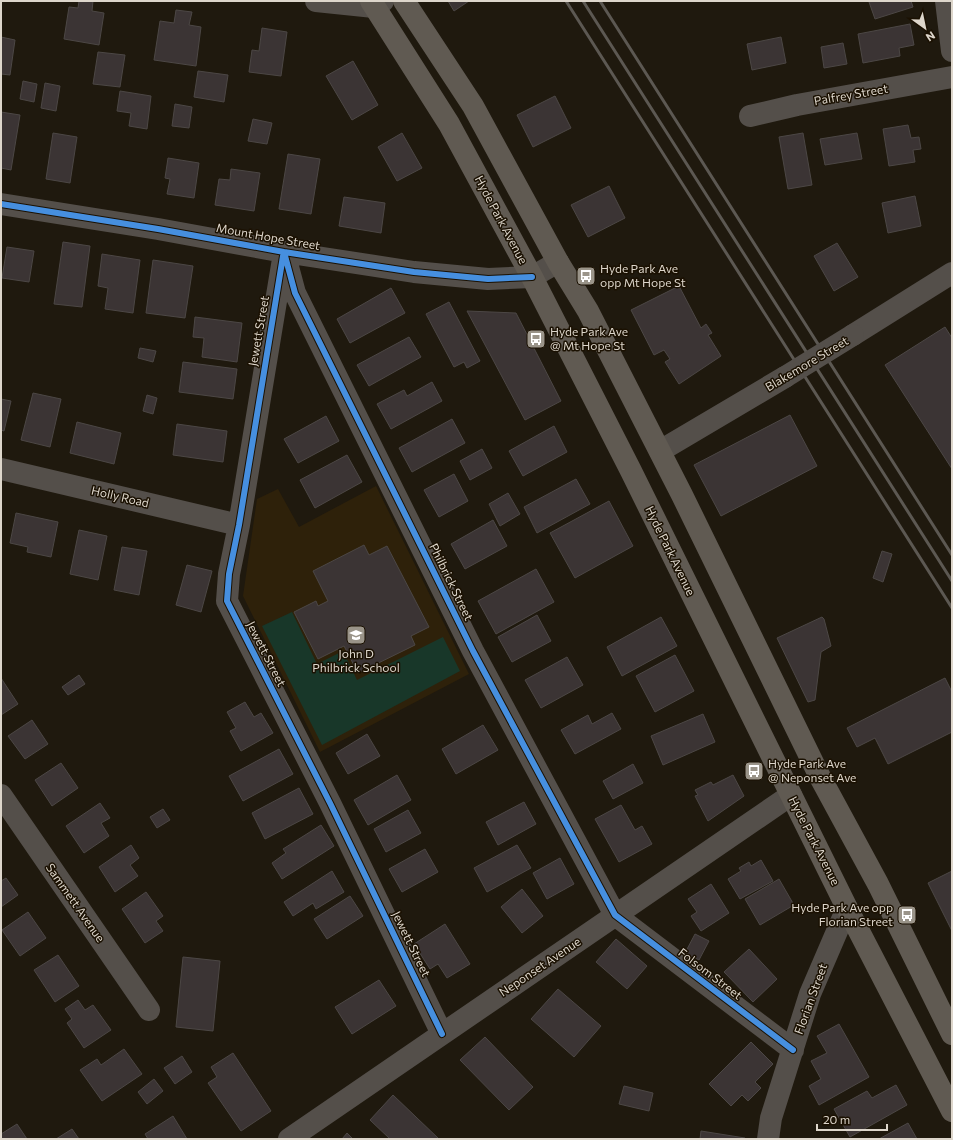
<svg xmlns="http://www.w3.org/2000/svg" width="953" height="1140" font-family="Commissioner,sans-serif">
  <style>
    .built { fill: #2e210a }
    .green { fill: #183729 }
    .building { fill: #3b3434; stroke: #4c4745 }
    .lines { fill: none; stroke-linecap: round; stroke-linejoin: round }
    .minor { stroke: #544f4a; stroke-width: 22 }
    .major { stroke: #605a52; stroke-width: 22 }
    .rail { stroke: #5c5852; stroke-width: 3 }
    .minor-bridge { stroke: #544f4a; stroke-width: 22 }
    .cycleway-casing { stroke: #1b1102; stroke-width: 8 }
    .cycleway { stroke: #468fdf; stroke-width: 6 }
    .labels { text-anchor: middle; stroke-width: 3; stroke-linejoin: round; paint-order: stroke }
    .street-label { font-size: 12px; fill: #ddd6cb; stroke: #1b1102 }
    .poi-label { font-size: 12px; fill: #ddd6cb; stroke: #1b1102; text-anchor: start }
  </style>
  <rect width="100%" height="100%" fill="#1f190e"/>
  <path class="built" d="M376 486 469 674 320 752 243 596 257 499 278 489 299 527Z"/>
  <path class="green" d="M292 612 317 664 343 651 357 680 443 637 460 671 322 745 262 626Z"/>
  <path class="building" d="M79 1H93L92 11 104 13 99 45 64 39 69 7 78 8Z
    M448 1H469L454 11Z
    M873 1H911L913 7 875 19 869 2Z
    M176 10 192 12 189 25 201 27 196 66 154 60 160 21 174 23Z
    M910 24 914 45 899 48 900 56 863 63 858 34Z
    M262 28 287 32 281 76 249 72 252 50 259 51Z
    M1 37 15 40 10 75 1 74Z
    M781 37 786 63 752 70 747 44Z
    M843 43 847 64 824 68 821 47Z
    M98 52 125 55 120 87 93 84Z
    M353 61 378 105 352 120 326 76Z
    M198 71 228 75 224 102 194 97Z
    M23 81 37 84 34 102 20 99Z
    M45 83 60 86 56 111 41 108Z
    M120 91 151 96 147 129 129 126 131 113 117 111Z
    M555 96 571 128 533 147 517 115Z
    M175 104 192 107 189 128 172 126Z
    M1 112 20 115 11 170 1 168Z
    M253 119 272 123 267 144 248 141Z
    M908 125 911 138 919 137 921 149 913 150 915 162 889 166 883 129Z
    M53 133 77 137 70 183 46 179Z
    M402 133 422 168 397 181 378 147Z
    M803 133 812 185 788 189 779 137Z
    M857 133 862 159 825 165 820 139Z
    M288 154 320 159 311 214 279 209Z
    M168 158 199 163 194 198 167 194 170 179 165 178Z
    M231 169 260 173 254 211 215 205 219 179 230 180Z
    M609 186 625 218 588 237 571 205Z
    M915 196 921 226 888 233 882 203Z
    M344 197 385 203 381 233 339 226Z
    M63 242 90 246 82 307 54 304Z
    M837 243 858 277 834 291 814 256Z
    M7 247 34 251 29 282 2 278Z
    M102 254 140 260 133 313 105 309 108 288 98 286Z
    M153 260 193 266 185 318 146 313Z
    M679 286 701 328 706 324 712 333 708 335 721 356 679 384 665 362 670 359 664 350 654 355 631 310Z
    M391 288 405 313 350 343 337 319Z
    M449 302 480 361 467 368 464 362 454 367 426 314Z
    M467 311 516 313 561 401 525 420Z
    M195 317 242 323 237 362 202 357 204 338 193 337Z
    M945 327 952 338V469L885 365Z
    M409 337 421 357 369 386 357 365Z
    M140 348 156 351 153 362 138 358Z
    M183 362 237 369 233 399 179 392Z
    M432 382 442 401 391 429 377 404 404 390 407 396Z
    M33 393 61 399 50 447 21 440Z
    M147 395 157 398 153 414 143 411Z
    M1 399 11 401 4 431 1 430Z
    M790 415 817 466 721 516 694 465Z
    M326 416 339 441 298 463 284 439Z
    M452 419 465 443 412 472 399 448Z
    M77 422 121 433 114 464 70 453Z
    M177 424 227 431 223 462 173 455Z
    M554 426 567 452 523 476 509 451Z
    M482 449 492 468 470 480 460 461Z
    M347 455 362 482 315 508 300 480Z
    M454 474 468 501 439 517 424 490Z
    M576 479 590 504 537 533 524 507Z
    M508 493 520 514 500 526 489 504Z
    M609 501 633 546 575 578 550 533Z
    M16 513 58 522 51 557 27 552 28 547 10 543Z
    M493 520 507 546 465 569 451 544Z
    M79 530 107 536 98 580 70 574Z
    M364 545 369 555 387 546 429 627 411 636 415 645 358 673 344 646 318 659 294 612 316 601 318 606 328 601 313 571Z
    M122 547 147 551 139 595 114 590Z
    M882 551 892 554 883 582 873 578Z
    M187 565 212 571 201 612 176 605Z
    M536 569 554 602 496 634 478 601Z
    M537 615 551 641 512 662 498 637Z
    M661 617 677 646 622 676 607 647Z
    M822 617 824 619 831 646 821 652 815 700 808 702 777 638Z
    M675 655 694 691 655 712 636 676Z
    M567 657 583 685 541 708 525 680Z
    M79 675 85 684 68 695 62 687Z
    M1 678 18 704 1 715Z
    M945 678 952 692V732L888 764 875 738 857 747 847 728Z
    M245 702 254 717 261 713 273 733 241 751 230 731 236 728 227 712Z
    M612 713 621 729 575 754 561 730 588 715 592 724Z
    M703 714 715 742 663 765 651 736Z
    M32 720 48 744 25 759 8 736Z
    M483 725 498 750 456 774 442 749Z
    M367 734 380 756 348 774 336 753Z
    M279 749 293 774 243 801 229 776Z
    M61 763 78 788 52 806 35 780Z
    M633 764 643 783 613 799 603 781Z
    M397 775 411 800 368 825 354 800Z
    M733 775 744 796 708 821 695 796 698 795 695 790 711 782 713 785Z
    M299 788 313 814 265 839 252 813Z
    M524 802 536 824 498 845 486 822Z
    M100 803 110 818 101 823 109 836 84 853 66 826Z
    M621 805 635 830 642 826 652 844 619 862 595 819Z
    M163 809 170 820 157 828 150 817Z
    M408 810 421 833 386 852 374 829Z
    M321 825 334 846 282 879 272 863 286 853 283 849Z
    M131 845 139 858 130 865 138 876 115 892 99 867Z
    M517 845 531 868 487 892 474 868Z
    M425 849 438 872 402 892 389 869Z
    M560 858 574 884 547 899 533 873Z
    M761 860 773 881 740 899 728 879 741 871 739 868 749 862 751 866Z
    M332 871 344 892 316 909 313 903 293 916 284 902Z
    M952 871V931L928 883Z
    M6 878 18 895 1 907V881Z
    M779 879 794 905 760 925 745 899Z
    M711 884 729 913 701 931 691 916 697 912 688 899Z
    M522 889 543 916 522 933 501 907Z
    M146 892 163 916 156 921 163 931 145 943 122 909Z
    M350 896 363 916 327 939 314 919Z
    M28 912 46 938 20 956 2 930Z
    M445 924 470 964 447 978 438 964 430 969 414 944Z
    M695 934 709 941 699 960 685 953Z
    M616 939 647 966 627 989 596 962Z
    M749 949 777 979 753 1002 724 972Z
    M58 955 79 986 55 1002 34 970Z
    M183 957 220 961 213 1031 176 1027Z
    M379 980 396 1006 352 1034 335 1007Z
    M558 989 601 1026 574 1057 531 1019Z
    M78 1000 85 1010 93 1005 111 1030 84 1048 67 1023 72 1019 65 1009Z
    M839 1024 869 1077 819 1105 809 1086 821 1079 811 1061 827 1053 817 1036Z
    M485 1037 533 1087 509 1110 460 1060Z
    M751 1042 773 1064 755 1082 761 1088 748 1101 742 1095 731 1106 709 1084Z
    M124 1049 142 1074 102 1101 80 1070 97 1059 101 1065Z
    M233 1053 271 1111 241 1131 208 1083 217 1077 211 1067Z
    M182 1056 192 1072 175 1084 164 1068Z
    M154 1079 163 1091 147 1104 138 1092Z
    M896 1085 907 1105 850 1137 834 1109 867 1091 872 1098Z
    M624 1086 653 1093 649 1111 619 1104Z
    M393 1095 439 1139H390L370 1120Z
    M173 1116 187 1139H148L145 1134Z
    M908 1123 917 1139H879Z
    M17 1124 27 1139H1V1134Z
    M72 1129 79 1139H56Z
    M701 1131 745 1138V1139H700Z
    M347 1133 353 1139H342Z"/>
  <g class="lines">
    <path class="minor" d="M316 1 374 7 383 1
      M946 1 952 51
      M750 116 797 105 952 77
      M1 204 158 229 284 252 414 272 488 279 532 277 558 262
      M284 252 295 293 473 651 615 915 793 1050
      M283 259 239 525 229 574 227 601 330 803 442 1034
      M853 335 952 273
      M660 451 785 377
      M1 469 239 525
      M1 795 149 1010
      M289 1139 791 795
      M768 1139 771 1118 810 994 847 908"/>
    <path class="major" d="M371 1 449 124 532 277 631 471 847 908 952 1111
      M404 1 473 106 558 262 588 311 682 495 820 777 878 884 952 1034"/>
    <path class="rail" d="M566 1 952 608
      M583 1 952 581
      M600 1 952 555"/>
    <path class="minor-bridge" d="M785 377 853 335"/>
    <g class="cycleway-casing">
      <path id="cycleway" d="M1 204 158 229 284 252 414 272 488 279 532 277
        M284 252 295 293 473 651 615 915 793 1050
        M283 256 239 525 229 574 227 601 330 803 442 1034"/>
    </g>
    <use href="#cycleway" class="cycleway"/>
  </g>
  <defs>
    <g id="bus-square" transform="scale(1)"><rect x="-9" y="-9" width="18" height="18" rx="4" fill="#9a9489" stroke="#1b1102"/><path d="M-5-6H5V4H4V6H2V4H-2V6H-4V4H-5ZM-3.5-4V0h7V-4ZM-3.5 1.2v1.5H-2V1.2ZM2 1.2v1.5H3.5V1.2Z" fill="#fff"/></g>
    <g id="school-square" transform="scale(1)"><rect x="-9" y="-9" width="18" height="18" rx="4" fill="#9a9489" stroke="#1b1102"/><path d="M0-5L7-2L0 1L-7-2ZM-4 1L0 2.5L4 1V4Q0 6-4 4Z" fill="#fff"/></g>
  </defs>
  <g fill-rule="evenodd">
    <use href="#bus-square" x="586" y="276"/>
    <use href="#bus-square" x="536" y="339"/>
    <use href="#school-square" x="356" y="635"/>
    <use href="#bus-square" x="754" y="771"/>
    <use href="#bus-square" x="907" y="915"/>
  </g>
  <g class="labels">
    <g class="street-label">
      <text transform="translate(851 95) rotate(-10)" y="4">Palfrey Street</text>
      <text transform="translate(501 220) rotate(62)" y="4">Hyde Park Avenue</text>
      <text transform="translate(268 237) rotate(10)" y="4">Mount Hope Street</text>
      <text transform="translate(259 331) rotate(-80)" y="4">Jewett Street</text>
      <text transform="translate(807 364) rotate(-31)" y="4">Blakemore Street</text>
      <text transform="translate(120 497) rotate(13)" y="4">Holly Road</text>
      <text transform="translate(670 551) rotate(64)" y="4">Hyde Park Avenue</text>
      <text transform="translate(451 582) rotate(64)" y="4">Philbrick Street</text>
      <text transform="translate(266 654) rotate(63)" y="4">Jewett Street</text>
      <text transform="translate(814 841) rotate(63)" y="4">Hyde Park Avenue</text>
      <text transform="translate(75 903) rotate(55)" y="4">Sammett Avenue</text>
      <text transform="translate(411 944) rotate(64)" y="4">Jewett Street</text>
      <text transform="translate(540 967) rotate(-34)" y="4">Neponset Avenue</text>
      <text transform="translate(710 974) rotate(37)" y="4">Folsom Street</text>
      <text transform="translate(811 999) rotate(-70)" y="4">Florian Street</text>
    </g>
    <g class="poi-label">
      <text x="600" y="273">Hyde Park Ave<tspan x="600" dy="14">opp Mt Hope St</tspan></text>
      <text x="550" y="336">Hyde Park Ave<tspan x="550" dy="14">@ Mt Hope St</tspan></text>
      <text x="356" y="658" text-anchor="middle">John D<tspan x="356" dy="14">Philbrick School</tspan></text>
      <text x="768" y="768">Hyde Park Ave<tspan x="768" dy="14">@ Neponset Ave</tspan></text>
      <text x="893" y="912" text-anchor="end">Hyde Park Ave opp<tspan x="893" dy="14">Florian Street</tspan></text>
    </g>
  </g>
  <rect width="953" height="1140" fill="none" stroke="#ddd6cb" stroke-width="4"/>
  <g transform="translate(925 28) rotate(147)" stroke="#1b1102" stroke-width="3" paint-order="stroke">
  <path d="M0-3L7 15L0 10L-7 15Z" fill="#ddd6cb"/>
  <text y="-6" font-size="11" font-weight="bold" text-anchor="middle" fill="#ddd6cb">N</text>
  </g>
  <path d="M817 1124v6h70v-6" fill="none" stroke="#ddd6cb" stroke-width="2"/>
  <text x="823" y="1124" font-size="12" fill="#ddd6cb" stroke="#1b1102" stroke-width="3" paint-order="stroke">20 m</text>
</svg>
